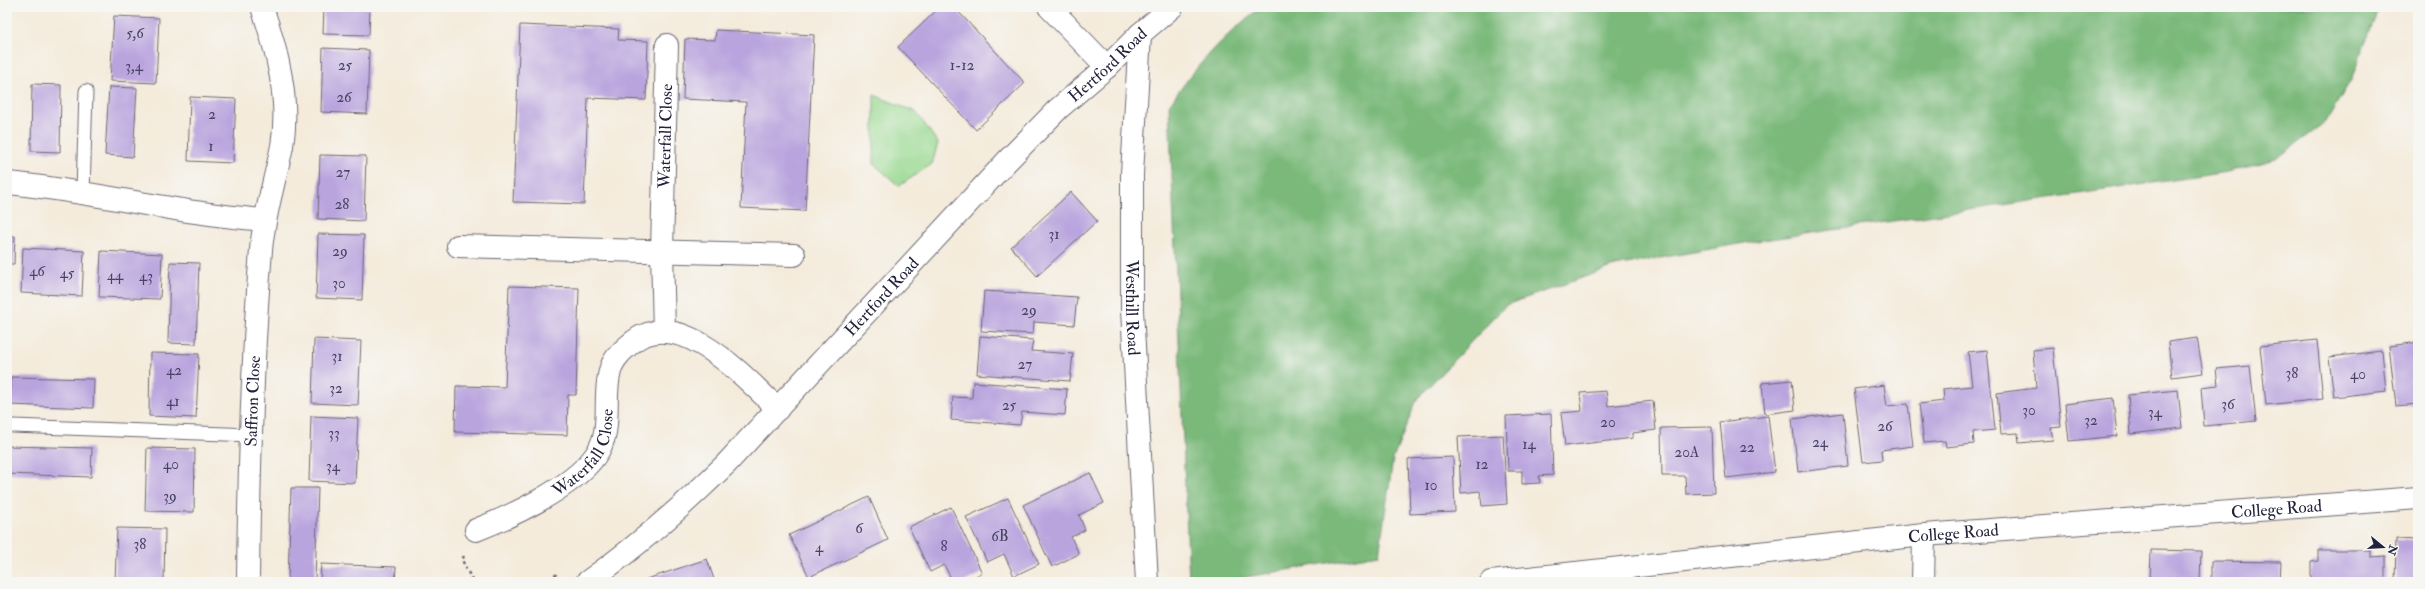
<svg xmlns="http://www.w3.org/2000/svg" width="2425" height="589" font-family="'IM FELL Double Pica',serif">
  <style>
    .green { fill: #98d990; stroke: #5d7e66 }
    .forest { fill: #7ab97a; stroke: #4e6e5a }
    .building { fill: #baa4de }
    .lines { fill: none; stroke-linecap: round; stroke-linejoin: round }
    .service-casing { stroke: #6c6873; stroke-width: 15 }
    .minor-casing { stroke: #6c6873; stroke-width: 24 }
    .secondary-casing { stroke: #6c6873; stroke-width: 24 }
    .path { stroke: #6c6873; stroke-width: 2.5; stroke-dasharray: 3 3; stroke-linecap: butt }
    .service { stroke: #fff; stroke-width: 13 }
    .minor { stroke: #fff; stroke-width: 22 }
    .secondary { stroke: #fff; stroke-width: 22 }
    .labels { text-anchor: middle; stroke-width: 3.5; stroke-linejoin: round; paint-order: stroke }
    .number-label { font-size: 15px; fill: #484264 }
    .street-label { font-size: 17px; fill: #22223b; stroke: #f6f6f2 }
  </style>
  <rect width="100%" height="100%" fill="#f6f6f2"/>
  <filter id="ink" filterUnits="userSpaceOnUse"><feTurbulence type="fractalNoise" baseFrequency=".025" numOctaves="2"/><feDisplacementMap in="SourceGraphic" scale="8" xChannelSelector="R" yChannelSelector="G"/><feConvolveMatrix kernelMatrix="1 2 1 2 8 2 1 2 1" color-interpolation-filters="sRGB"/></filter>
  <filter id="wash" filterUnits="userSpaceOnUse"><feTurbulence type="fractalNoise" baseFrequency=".012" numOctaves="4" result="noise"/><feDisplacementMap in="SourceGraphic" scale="16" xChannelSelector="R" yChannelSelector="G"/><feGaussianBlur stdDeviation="0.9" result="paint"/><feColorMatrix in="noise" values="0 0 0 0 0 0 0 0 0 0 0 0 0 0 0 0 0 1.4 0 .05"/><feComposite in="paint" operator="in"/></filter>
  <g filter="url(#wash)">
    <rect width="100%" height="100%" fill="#f4ebdb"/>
    <path class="green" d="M874 95 916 112 938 143 932 164 899 186 874 164Z"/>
    <path class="forest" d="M1261 7H2377V13L2351 80 2325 123 2276 159 2228 172 1750 242 1615 266 1506 305 1417 399 1393 459 1379 554 1218 582H1189L1169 105C1198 64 1221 38 1261 7Z"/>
    <g id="blocks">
      <path class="building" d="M324 7H370L369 35 323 34Z
        M940 7H954L1025 83 976 130 898 47Z
        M114 16 159 18 156 83 110 81Z
        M520 25 619 29 618 40 648 41 646 100 588 98 584 204 513 202Z
        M716 30 814 35 805 211 741 208 746 102 683 99 685 39 715 40Z
        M323 48 369 50 367 114 321 112Z
        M32 84 61 85 60 152 31 151Z
        M109 87 137 88 133 157 105 155Z
        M190 97 236 99 233 163 188 161Z
        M320 155 366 156 364 221 318 219Z
        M1071 192 1097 221 1037 276 1011 247Z
        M318 234 364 235 362 300 316 298Z
        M7 236H15L14 264H7Z
        M23 248 84 251 82 296 21 293Z
        M101 251 162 254 160 299 99 297Z
        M170 262 199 263 196 344 168 343Z
        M509 286 579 288 576 395H568L567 435 455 432 456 386 505 387Z
        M984 291 1077 297 1074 325 1034 322 1033 334 981 331Z
        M980 336 1033 340 1031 351 1073 354 1070 381 977 374Z
        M2197 338 2203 373 2172 377 2168 342Z
        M314 339 361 341 358 405 312 403Z
        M2317 340 2323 399 2266 405 2260 346Z
        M2418 342V404L2396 406 2389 346Z
        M2053 348 2061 427 2051 428 2053 440 2019 443 2018 433 2001 434 1997 393 2036 388 2033 350Z
        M1987 350 1995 430 1973 432 1974 444 1946 447 1945 441 1924 443 1919 404 1944 401 1943 389 1972 386 1968 352Z
        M2382 351 2386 391 2334 397 2329 357Z
        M150 353 199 354 196 418 149 416Z
        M2250 366 2256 421 2204 426 2201 387 2218 385 2216 369Z
        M11 377 94 379 93 408 9 405Z
        M1792 380 1795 410 1765 414 1762 383Z
        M973 382 1067 389 1065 415 1022 412 1020 425 951 420 953 397 972 398Z
        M1884 385 1887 406 1908 404 1913 446 1881 450 1882 460 1863 462 1854 389Z
        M2178 390 2182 428 2131 434 2128 395Z
        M1606 391 1608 406 1653 401 1656 430 1633 433V438L1565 446 1561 413 1582 411 1580 393Z
        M2113 398 2117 436 2069 441 2065 404Z
        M1843 413 1848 466 1798 472 1792 419Z
        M1551 414 1553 475 1539 476 1540 483 1522 484V471H1508L1506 416Z
        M311 416 358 418 355 483 309 481Z
        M1768 416 1775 472 1726 478 1720 422Z
        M1712 427 1714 493 1686 494 1685 476H1662L1661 428Z
        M1503 435 1507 504 1482 506 1480 491 1461 493 1458 437Z
        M7 446 92 448 91 477 7 474Z
        M147 448 195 449 194 512 145 511Z
        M1453 457 1455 512 1410 514 1408 459Z
        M1090 473 1104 503 1079 515 1085 530 1071 537 1079 554 1052 567 1023 505Z
        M291 488H318L315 582H288Z
        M869 497 888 540 809 577 789 535Z
        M1008 498 1039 564 1014 576 1004 554 987 562 966 517Z
        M951 507 982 573 964 582H953L944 565 930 572 909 527Z
        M117 528 165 529 164 582H115Z
        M2396 539 2418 540V582H2395Z
        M2151 550 2201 551 2200 582H2150Z
        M2318 550H2371V557L2385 556V582H2311V562L2318 561Z
        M707 559 715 582H641V581Z
        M2211 561 2281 562 2280 582H2211Z
        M321 564 396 567 395 582H320Z"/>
    </g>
  </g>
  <g filter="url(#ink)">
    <use href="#blocks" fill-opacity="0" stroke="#6c6873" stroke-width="1"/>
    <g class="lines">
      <g class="service-casing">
        <path id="service" d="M83 193 86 91
          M13 426 252 435"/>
      </g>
      <g class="minor-casing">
        <g id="minor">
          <path d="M1049 7 1107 67"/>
          <path id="s1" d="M1140 34 1132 174V310L1147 582"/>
          <path d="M7 183C94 191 178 214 265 220"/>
          <path d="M458 246 794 255"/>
          <path id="s2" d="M664 331 662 251 667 45"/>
          <path id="s3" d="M476 530C512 516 572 488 595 456 614 430 602 400 610 371 613 358 624 349 634 341 681 306 746 379 778 409"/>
          <path id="s4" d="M248 582C249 471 252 360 261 250 264 214 275 181 282 146 290 99 277 51 262 7"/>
          <path id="s5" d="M1491 582 1924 535 2418 498"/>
          <path d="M1923 582 1924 535"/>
        </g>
      </g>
      <g class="secondary-casing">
        <g id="secondary">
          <path id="s6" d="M587 582C637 547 682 507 726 464L1007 161 1058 109 1107 67 1140 34 1172 7"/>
        </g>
      </g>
      <path class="path" d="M464 556 462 560 473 582
        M544 582 559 573"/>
      <use href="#service" class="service"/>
      <use href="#minor" class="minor"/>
      <use href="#secondary" class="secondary"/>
    </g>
  </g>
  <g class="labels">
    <g class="number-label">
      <text x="135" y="38">5,6</text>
      <text x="345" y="70">25</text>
      <text x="962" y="70">1-12</text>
      <text x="134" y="71">3,4</text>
      <text x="344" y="102">26</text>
      <text x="212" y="119">2</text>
      <text x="211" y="151">1</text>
      <text x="343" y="177">27</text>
      <text x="342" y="209">28</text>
      <text x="1054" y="239">31</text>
      <text x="340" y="256">29</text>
      <text x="37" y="276">46</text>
      <text x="67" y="278">45</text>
      <text x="115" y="280">44</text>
      <text x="146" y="281">43</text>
      <text x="339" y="288">30</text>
      <text x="1029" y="315">29</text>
      <text x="337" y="361">31</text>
      <text x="1025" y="369">27</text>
      <text x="174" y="375">42</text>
      <text x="2292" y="378">38</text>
      <text x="2358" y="379">40</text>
      <text x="336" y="393">32</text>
      <text x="173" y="406">41</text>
      <text x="2228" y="409">36</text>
      <text x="1009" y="410">25</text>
      <text x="2029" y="415">30</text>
      <text x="2155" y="417">34</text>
      <text x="2091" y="425">32</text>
      <text x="1608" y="427">20</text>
      <text x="1885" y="431">26</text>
      <text x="334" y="438">33</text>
      <text x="1820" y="447">24</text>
      <text x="1529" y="449">14</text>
      <text x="1747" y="452">22</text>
      <text x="1687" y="457">20A</text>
      <text x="171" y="469">40</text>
      <text x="1482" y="469">12</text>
      <text x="333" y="471">34</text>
      <text x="1431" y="490">10</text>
      <text x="170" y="501">39</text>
      <text x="859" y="533">6</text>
      <text x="1000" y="541">6B</text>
      <text x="140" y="549">38</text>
      <text x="944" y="551">8</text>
      <text x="819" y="552">4</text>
    </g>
    <g class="street-label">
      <text dy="6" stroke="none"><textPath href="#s6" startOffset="735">Hertford Road</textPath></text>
      <text dy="6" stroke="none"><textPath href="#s2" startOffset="195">Waterfall Close</textPath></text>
      <text dy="6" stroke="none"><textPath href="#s6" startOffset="411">Hertford Road</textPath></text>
      <text dy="6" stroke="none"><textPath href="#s1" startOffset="274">Westhill Road</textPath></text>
      <text dy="6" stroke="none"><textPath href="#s4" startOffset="181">Saffron Close</textPath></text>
      <text dy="6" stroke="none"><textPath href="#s3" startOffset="139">Waterfall Close</textPath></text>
      <text dy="6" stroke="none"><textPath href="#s5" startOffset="789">College Road</textPath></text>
      <text dy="6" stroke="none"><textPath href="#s5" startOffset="465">College Road</textPath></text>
    </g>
  </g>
  <rect width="2425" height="589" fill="none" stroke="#f6f6f2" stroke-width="24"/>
  <g transform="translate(2383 547) rotate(108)" stroke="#f6f6f2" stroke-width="3" paint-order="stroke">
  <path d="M0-3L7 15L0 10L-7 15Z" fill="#22223b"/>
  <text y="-6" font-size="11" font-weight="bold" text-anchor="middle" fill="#22223b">N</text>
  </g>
</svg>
